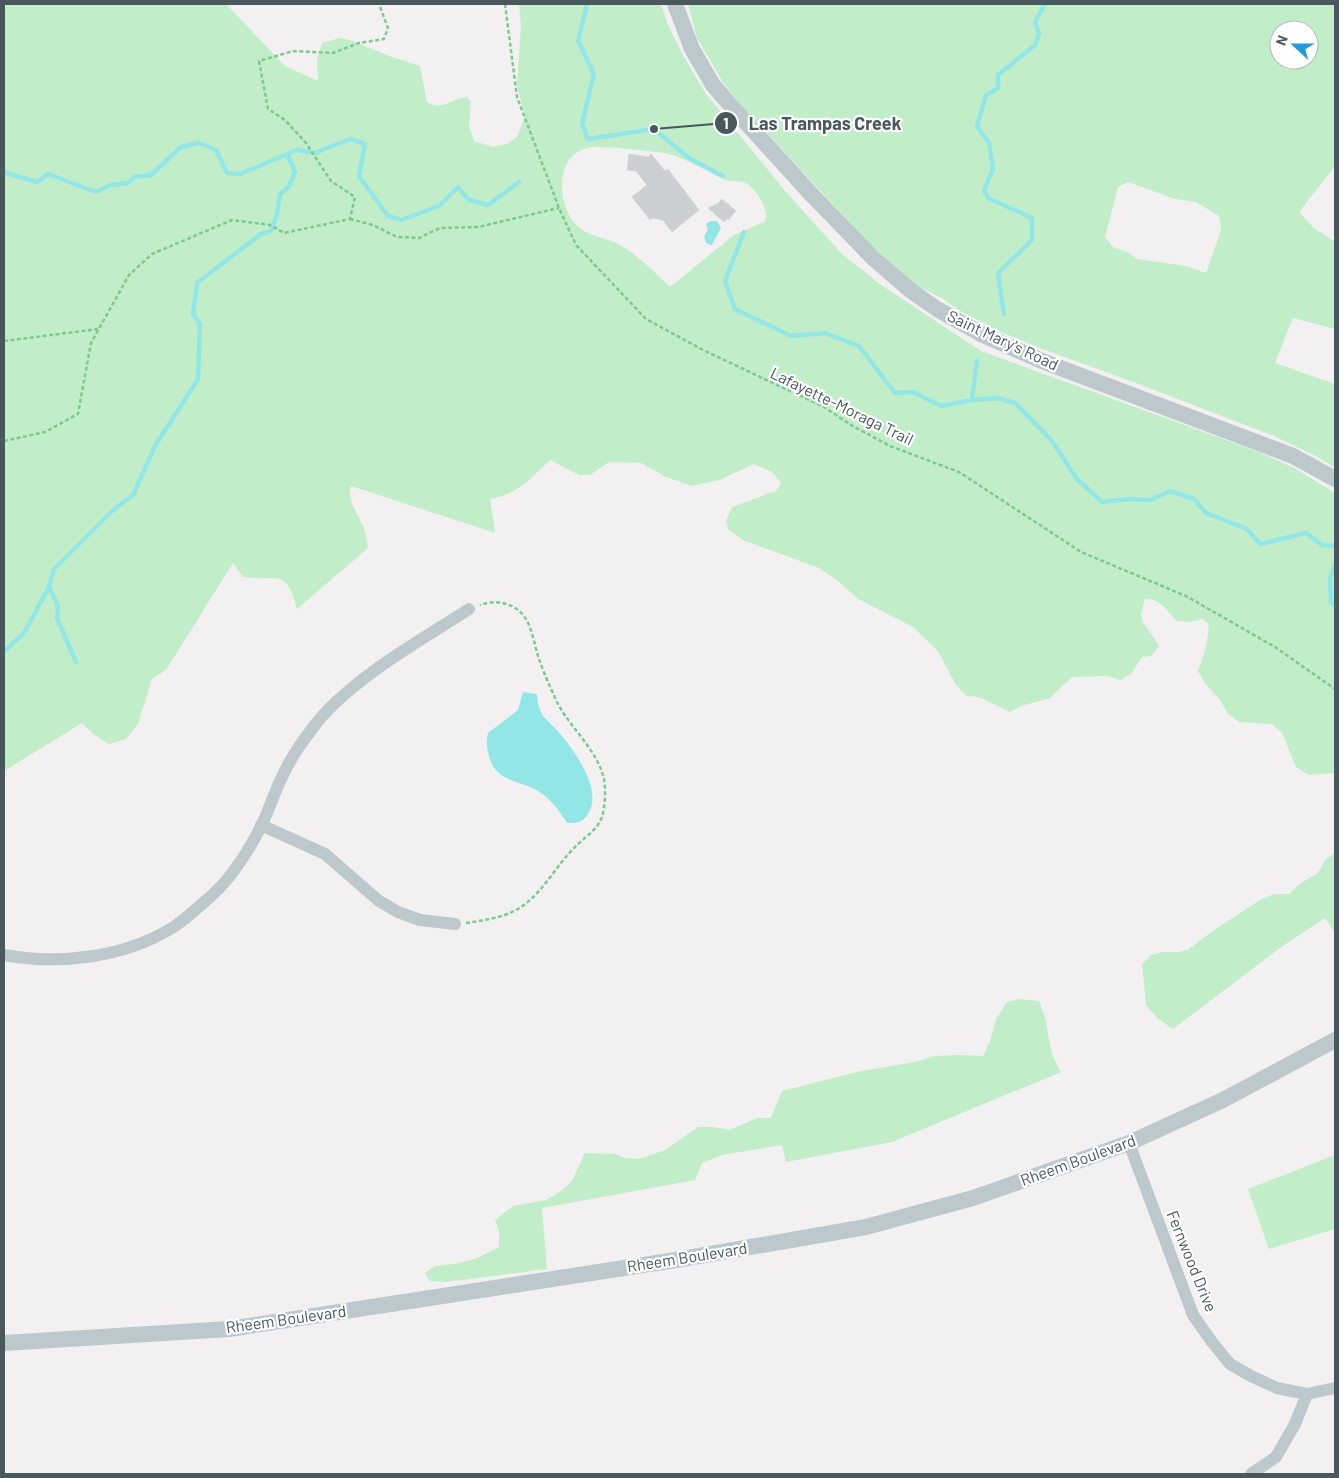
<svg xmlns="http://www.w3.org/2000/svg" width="1339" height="1478" font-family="Barlow,sans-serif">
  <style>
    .green { fill: #c2edc9; fill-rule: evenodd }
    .water { fill: #92e7e6 }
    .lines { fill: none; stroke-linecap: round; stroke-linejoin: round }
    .stream { stroke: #92e7e6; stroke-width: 4.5 }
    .building { fill: #cbcfd2; stroke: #d5d8db }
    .path { stroke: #7cc992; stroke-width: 2.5; stroke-dasharray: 4 2.5; stroke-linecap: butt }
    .minor { stroke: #bdc8cc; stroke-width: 12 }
    .tertiary { stroke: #bdc8cc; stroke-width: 16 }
    .labels { text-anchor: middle; stroke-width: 4.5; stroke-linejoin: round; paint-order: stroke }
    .street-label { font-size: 16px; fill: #49585d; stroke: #fff }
    .leader { fill: none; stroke: #49585d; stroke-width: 2 }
    .callout-dot { fill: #49585d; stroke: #fff; stroke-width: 2 }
    .mark-label { font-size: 15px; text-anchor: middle; font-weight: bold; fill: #fff }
    .callout-label { font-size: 18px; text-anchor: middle; font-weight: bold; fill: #49585d; stroke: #fff; stroke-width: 4.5; stroke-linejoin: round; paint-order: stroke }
  </style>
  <rect width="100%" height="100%" fill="#f3f0f1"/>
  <path class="green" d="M4 4H226L285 66 318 81 317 60 322 43 340 38 350 40 389 56 420 66 427 102C443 112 451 98 467 97L471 101 469 126 474 141 493 147 507 144 517 137 525 116 517 86 521 25 519 4H661L669 27 683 55 706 94 786 192 842 254 881 285 981 351 1259 452 1294 468 1335 493V775L1332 773 1309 775 1296 767 1282 733 1272 724 1239 722 1228 714 1219 699 1205 683 1198 671 1206 648 1209 625 1203 619 1189 622 1177 621C1167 611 1160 598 1145 599L1141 614 1143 622 1159 646 1151 656 1142 657 1131 674 1120 680 1108 676 1072 677 1050 698 1021 706 1010 712 979 697 967 696 956 685 938 651 913 627 858 599 837 580 819 568 743 540 729 530 726 521 732 507 776 491 781 483 772 472 754 464 719 480 692 486 666 477 641 463 609 462 590 475H579L550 460C531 478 517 495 490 499L495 533 351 486C346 499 359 516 364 528 366 535 367 542 368 548L297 609C286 566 277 582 243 577L233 563 166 670 152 679 138 724 126 739 109 744 93 734 82 723 4 771ZM591 147C615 147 640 150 664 153 679 155 709 172 723 179 731 183 742 179 749 185 758 193 771 211 764 222L734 235 670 287C655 273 639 256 620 245 610 239 598 238 588 233 566 223 558 193 564 171 568 157 577 150 591 147Z
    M688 4H1335V166L1299 212 1314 228 1335 242V329L1293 318 1275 363 1335 384V468L1320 458 1274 436 1136 383 1037 347 1001 332 962 312 942 298 913 284 867 241 839 211 745 110 724 84 697 38ZM1279 30H1309V60H1279ZM1128 182 1175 199 1196 202 1219 216 1221 230 1206 273 1186 266 1137 259 1127 252 1113 247 1105 237 1118 187Z
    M1335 853V933L1325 918 1284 945 1173 1029 1157 1018 1146 1005 1142 964 1151 955 1163 952H1178L1189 949 1214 930 1260 900 1274 894H1289L1301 883 1318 873 1325 860Z
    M1019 999 1039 1001 1045 1017 1052 1055 1061 1072 892 1142 786 1162 782 1145 722 1155 702 1163 695 1180 542 1208 547 1269 446 1282 430 1281 425 1273 435 1266 454 1264 475 1259 499 1247V1231L495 1220 513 1206 546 1200 560 1192 572 1181 585 1153 615 1154 625 1158 639 1159 665 1150 698 1127H714L730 1130 757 1118H771L782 1091 861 1071 915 1062 935 1056 959 1055 983 1056 990 1041 996 1019 1007 1002Z
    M1335 1155V1229L1269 1249 1248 1189Z"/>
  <path class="water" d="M711 221H717L721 228 712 245 706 243 704 236 708 230 706 224Z
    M523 692 537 694C537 702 539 709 543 716 549 723 557 729 562 736 576 753 602 790 589 812 583 823 578 823 567 823 559 810 551 799 538 791 520 780 495 782 489 756 487 748 486 742 488 733L518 710Z"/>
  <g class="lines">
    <path class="stream" d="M587 4 578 41 594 74 582 124 588 139 654 129 689 158 723 176
      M4 170 6 173 37 182 48 174 96 192 111 185 128 183 134 177 151 175 181 147 199 143 216 150 227 173 240 174 297 150 315 153 350 139 365 144 359 176 388 216 401 220 439 206 458 187 469 200 488 205 519 182
      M744 232 725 281 735 309 791 336 825 333 859 346 895 393 913 392 941 406 972 400 997 398 1015 403 1052 441 1077 479 1102 502 1129 499 1150 500 1170 491 1194 499 1206 513 1247 529 1260 544 1306 533 1322 545 1335 546
      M1004 314 998 273 1032 240V218L988 198 984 191 993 169 989 143 977 126 986 95 998 88V75L1035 45 1039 34 1035 22 1045 4
      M972 400 977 361
      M1335 564 1330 578 1331 603 1335 606
      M49 587 58 606 57 618 76 662
      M4 652 24 633 49 587 54 569 112 511 133 495 155 446 198 379 200 324 193 314 197 283 261 234 271 231 277 214 280 194 288 188 295 172 287 154"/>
  </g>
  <path class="building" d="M629 154 648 157 651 154 665 171 668 169 699 210 672 232 663 220 652 218 650 220 632 197 647 185 636 171 627 170Z
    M722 199 736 211 728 220 727 218 724 222 708 208 717 204Z"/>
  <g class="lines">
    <path class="path" d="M505 4 517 97 559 208 576 245 646 319 705 351 824 407 851 425 890 446 959 472 1081 552 1186 596 1275 647 1335 689
      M350 219 373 225 397 237 419 238 440 228 478 227 559 208
      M4 341 98 329
      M4 441 45 432 78 414 91 343 129 275 152 254 232 220 270 225 284 233 350 219 355 197 331 181 306 143 285 120 268 109 259 61 293 51 333 53 359 43 384 39 388 28 379 4
      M466 923C486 920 508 917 524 905 545 889 556 866 574 848 583 838 597 831 602 817 605 806 606 791 604 779 597 749 570 728 557 702 550 687 543 671 538 656 534 643 532 627 524 616 514 603 495 599 480 605"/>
    <path class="minor" d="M261 825 325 854 379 901 398 912 420 920 455 924
      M4 955C59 965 123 958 172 928 183 921 192 913 202 904 213 895 224 884 233 872 242 860 250 847 257 834 268 815 273 794 283 775 292 755 305 738 318 721 356 676 420 641 469 609
      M1129 1143 1193 1315 1212 1342 1230 1364 1251 1376 1277 1388 1307 1394 1335 1388
      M1251 1474 1276 1457 1295 1424 1307 1394"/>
    <path class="tertiary" d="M675 4 692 49 713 85 739 115 812 195 873 258 910 290 937 309 983 335 1042 361 1293 456 1335 479
      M4 1343 229 1329 676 1260 866 1227 973 1198 1129 1143 1223 1100 1335 1040"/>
  </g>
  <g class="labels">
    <g class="street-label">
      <text transform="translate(1003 340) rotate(25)" y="6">Saint Mary's Road</text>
      <text transform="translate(842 406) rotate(26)" y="6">Lafayette-Moraga Trail</text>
      <text transform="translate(1078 1160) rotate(-20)" y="6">Rheem Boulevard</text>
      <text transform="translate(687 1257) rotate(-9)" y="6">Rheem Boulevard</text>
      <text transform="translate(1192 1261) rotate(68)" y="6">Fernwood Drive</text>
      <text transform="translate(286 1319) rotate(-8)" y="6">Rheem Boulevard</text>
    </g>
  </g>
  <path class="leader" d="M654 129L726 123"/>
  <g class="callout-dot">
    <circle cx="654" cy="129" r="5"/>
    <circle cx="726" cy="123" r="12"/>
  </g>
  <g class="mark-label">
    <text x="726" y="129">1</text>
  </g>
  <g class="callout-label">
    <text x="825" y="130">Las Trampas Creek</text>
  </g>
  <rect width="1339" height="1478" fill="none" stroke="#49585d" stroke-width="10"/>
  <g transform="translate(1294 45) rotate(291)"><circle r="24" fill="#ffffff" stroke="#b6bcbe"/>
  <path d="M0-4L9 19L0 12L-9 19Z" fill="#249bd9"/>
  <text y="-8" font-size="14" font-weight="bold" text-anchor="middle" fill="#49585d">N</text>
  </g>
</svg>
